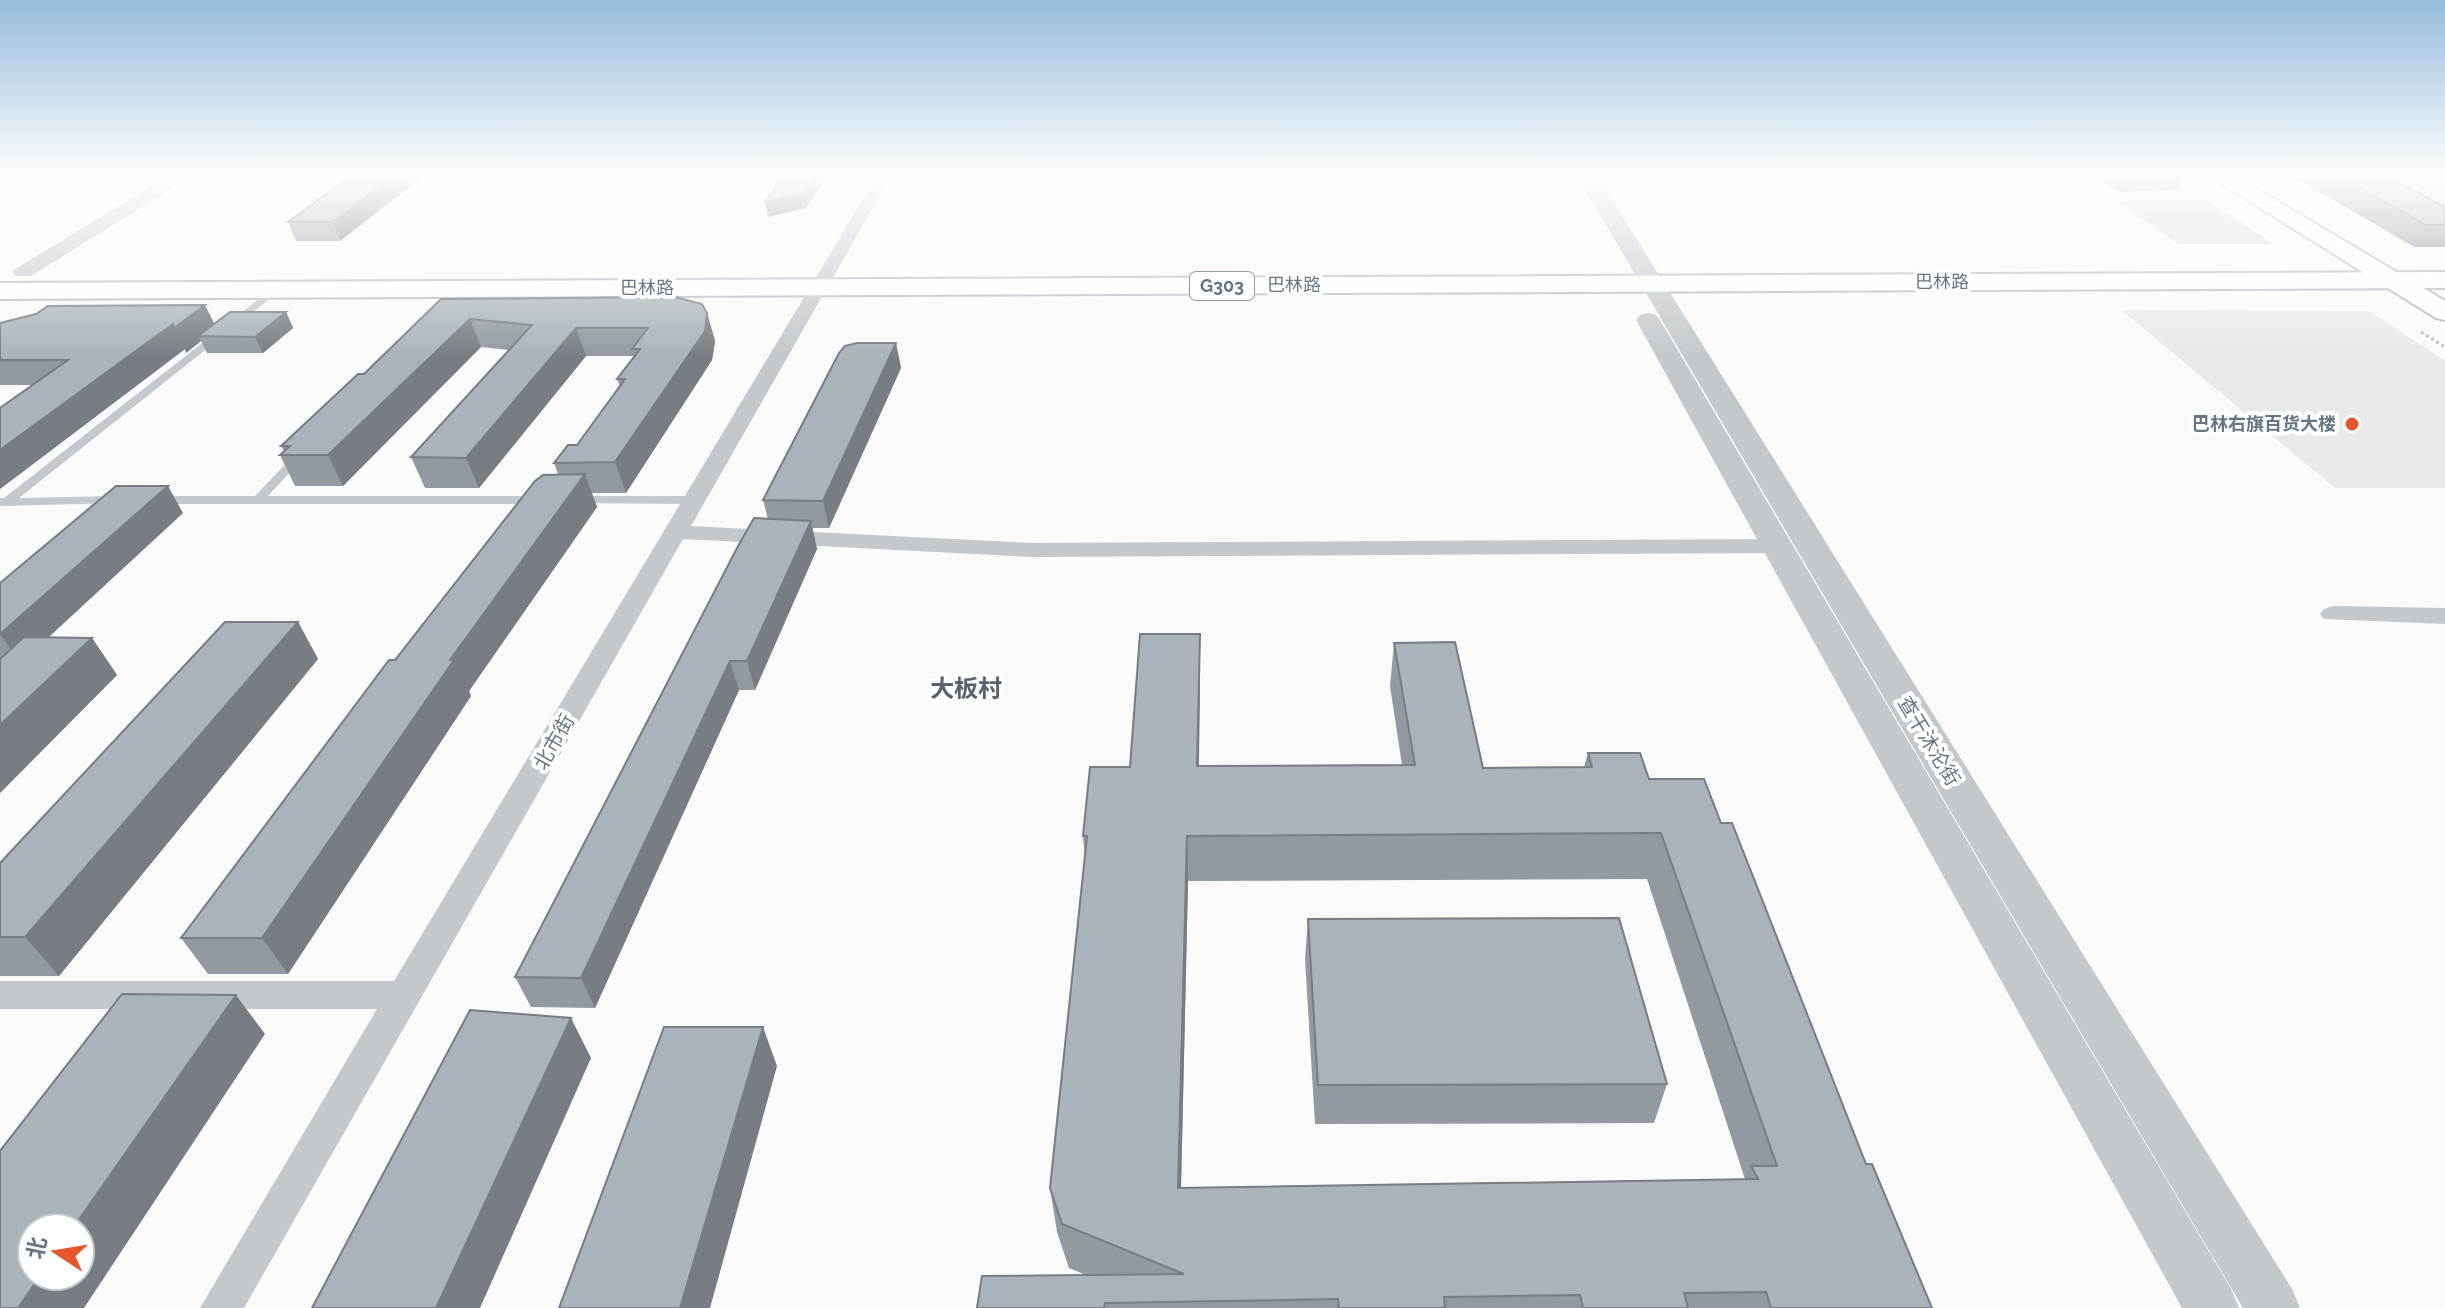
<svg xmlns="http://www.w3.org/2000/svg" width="2445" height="1308" font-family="Raleway,'Noto Sans SC',sans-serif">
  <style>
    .built { fill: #e8e9e9 }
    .green { fill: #dadfd7 }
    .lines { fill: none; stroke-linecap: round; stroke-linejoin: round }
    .secondary-casing { stroke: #b3babf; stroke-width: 4 }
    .primary-casing { stroke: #b5babe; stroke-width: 4 }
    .path { stroke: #bbbfc2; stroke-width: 3; stroke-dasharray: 3 3; stroke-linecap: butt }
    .service { fill: #c3c8cc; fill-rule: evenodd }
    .minor { fill: #c3c8cc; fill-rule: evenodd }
    .tertiary { fill: #c3c8cc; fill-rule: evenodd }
    .secondary { fill: #fff; fill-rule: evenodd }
    .primary { fill: #fff; fill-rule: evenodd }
    .wall { fill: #929a9f; fill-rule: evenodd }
    .shaded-wall { fill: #777d82 }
    .building { fill: #aab3b9; stroke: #777d82; stroke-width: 2; fill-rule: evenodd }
    .poi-dot { fill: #e4572e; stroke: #fff; stroke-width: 3 }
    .labels { text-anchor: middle; stroke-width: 8; stroke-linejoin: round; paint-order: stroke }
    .far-street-label { font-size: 18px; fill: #657683; stroke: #fff }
    .shield { fill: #fff; stroke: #939fa8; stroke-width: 2 }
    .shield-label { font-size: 18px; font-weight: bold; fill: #657683 }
    .far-poi-label { font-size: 18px; font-weight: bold; fill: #657683; stroke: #fff; text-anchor: end }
    .street-label { font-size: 20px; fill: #657683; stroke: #fff }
    .quarter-label { font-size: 24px; font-weight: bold; fill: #57646e; stroke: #fff }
  </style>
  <rect width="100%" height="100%" fill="#fafaf8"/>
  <path class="built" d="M2121 310 2369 311 2445 361V488H2335Z"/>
  <path class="green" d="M2344 174H2445V220Z
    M2117 201H2207L2274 244H2178Z"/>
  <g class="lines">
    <g class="secondary-casing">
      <path id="secondary" d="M2206 174H2232L2445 301V320L2436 318Z"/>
    </g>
    <g class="primary-casing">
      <path id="primary" d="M2445 272V288L0 299V283Z"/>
    </g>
    <path class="path" d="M2171 177 2186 176
      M2421 332 2445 347"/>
    <path class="service" d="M273 288 281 290 238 324H232V320Z
      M215 333 224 335 19 498 115 496 121 500 119 503 0 506V498H4Z
      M299 453 303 454V458L268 496H535L541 500 535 504H156L150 500 156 496H255L295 454Z
      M576 496H696L702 500 696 504 572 503 570 500 572 497Z"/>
    <path class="minor" d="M878 174H892L691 526 1033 543 1777 539 1785 541 1789 546 1785 551 1777 553 1033 557 683 539 244 1308H200L377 1009H0V981H394Z
      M2333 606 2445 608V624L2324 619 2320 614 2324 609Z"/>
    <path class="tertiary" d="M171 174H195L31 276H15L12 271Z
      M1576 174H1596L2292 1289 2300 1308H2243Z
      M1648 313 1656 315 1660 320 2231 1289 2239 1308H2182L1636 320 1640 315Z"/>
    <use href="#secondary" class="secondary"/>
    <use href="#primary" class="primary"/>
  </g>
  <path class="wall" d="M354 174H448L445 177H422L340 241H296L288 222Z
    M2091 174H2174L2183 180 2179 190 2120 192Z
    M2293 174H2383L2445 207V247H2414L2292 176Z
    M441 299 707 313 715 341 712 360 626 493H592L597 507 469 691 471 696 288 974H208L181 938 395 660 558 474 554 463 577 445 620 387 617 379 634 356H586L479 488H425L411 457 509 350 481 347 343 486H295L280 455 284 451 281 446 364 374Z
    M286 312 293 328 263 353H207L201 341 186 353 185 349 0 489V408L33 385H0V323L215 324Z
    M896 343 901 368 829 528H812L817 549 755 690H739L595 1008 531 1007 515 977 768 519 763 500Z
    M183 513 48 638H92L117 675 0 793V583Z
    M298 622 318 659 59 976H0V863Z
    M1394 643 1483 768 1584 767 1588 753 1649 779 1721 823 1866 1164 1932 1308H977L1086 1275 1069 1268 1057 1232 1050 1188 1085 858 1083 836 1130 767 1200 678 1199 766 1402 765 1390 686ZM1647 879 1745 1179 1181 1188 1188 881Z
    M1308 919 1667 1084 1654 1123 1315 1124 1305 959Z"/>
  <path class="shaded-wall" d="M396 174H421L422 177 340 241 333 222Z
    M817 174H829L806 208 768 217 765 202Z
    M205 305 217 329 198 336 201 341 186 353 185 349 0 489V450L173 324Z
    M286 312 293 328 263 353 255 337Z
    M707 313 715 341 712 360 626 493 615 462Z
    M470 319 481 347 343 486 328 455Z
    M576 328 586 356 479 488 466 458Z
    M896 343 901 368 829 528 823 501Z
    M585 474 597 507 469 691 471 696 288 974 262 938 450 660Z
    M168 486 183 513 20 663 0 634Z
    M811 521 817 549 755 690 747 661Z
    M298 622 318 659 59 976 25 937Z
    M1200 634V678L1198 812 1197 766Z
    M92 638 117 675 0 793V725Z
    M730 661 739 690 595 1008 581 978Z
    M1187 836 1188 881 1180 1232 1178 1188Z
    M236 995 265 1034 84 1308H18L40 1276H80V1228H73Z
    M571 1018 591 1058 480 1308H436Z
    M763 1027 777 1066 710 1308H680Z"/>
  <path class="building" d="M354 174H396L333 222H288Z
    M784 174H817L803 194 765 202Z
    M2113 174H2174L2183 180 2124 181Z
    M2335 174H2383L2445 207V225H2426Z
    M675 297 702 304 707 313 705 331 615 462 554 463 568 445H577L625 379H617L640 349H632L648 328H576L466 458 411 457 532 325 470 319 328 455H280L290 446H281L358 374H364L441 299Z
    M205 305 174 328 173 324 0 450V408L68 360H0V323L36 314 48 306Z
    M230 312H286L255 337 198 336Z
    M857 343H896L823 501 763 500 839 353 845 346Z
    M585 474 450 660H454L262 938H181L389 660H395L535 481 543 475Z
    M116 486H168L0 634V583Z
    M754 518 811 521 747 661H730L581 978 515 977 737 548Z
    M225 622H298L25 937H0V863Z
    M1140 634H1200L1197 766 1415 765 1394 643 1455 642 1483 768 1592 767 1588 753H1640L1649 779H1704L1721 823H1732L1866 1164H1872L1932 1308H1771L1766 1292 1684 1293 1688 1308H1583L1580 1295 1444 1297 1445 1308H1339L1338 1299 1105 1303 1104 1308H977L982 1276 1184 1274 1062 1224 1050 1188 1087 836H1083L1090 767H1130ZM1661 833 1777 1166H1751L1758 1179 1178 1188 1187 836Z
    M24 637 92 638 0 725V659Z
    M1619 918 1667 1084 1318 1085 1308 919Z
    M122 994 236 995 73 1228H32V1276H40L18 1308H0V1151Z
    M470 1010 571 1018 436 1308H312Z
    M664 1027H763L680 1308H559Z"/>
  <linearGradient id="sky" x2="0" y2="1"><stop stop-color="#96bcdc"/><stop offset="0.49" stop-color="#fdfdfc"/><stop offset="1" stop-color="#fdfdfc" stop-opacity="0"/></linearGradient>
  <rect width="2445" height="357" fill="url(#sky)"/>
  <circle class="poi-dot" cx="2352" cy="424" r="8"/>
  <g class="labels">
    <g class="far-street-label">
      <text x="1942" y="288">巴林路</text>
      <text x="1294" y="291">巴林路</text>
      <text x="647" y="294">巴林路</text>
    </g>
    <rect class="shield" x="1190" y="272" width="64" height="28" rx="6"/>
    <g class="shield-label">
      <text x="1222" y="292">G303</text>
    </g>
    <g class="far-poi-label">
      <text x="2336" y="430">巴林右旗百货大楼</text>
    </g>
    <g class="street-label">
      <text transform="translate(1929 741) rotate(59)" y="7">查干沐沦街</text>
      <text transform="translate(554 742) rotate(-60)" y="7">北市街</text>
    </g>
    <g class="quarter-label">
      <text x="966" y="697">大板村</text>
    </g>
  </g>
  <g transform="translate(56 1252) rotate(282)"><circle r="38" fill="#ffffff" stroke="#c1c8cd" stroke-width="2"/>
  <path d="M0-6L14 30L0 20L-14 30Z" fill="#e4572e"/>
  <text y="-12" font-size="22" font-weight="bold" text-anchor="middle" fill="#657683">北</text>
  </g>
</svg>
